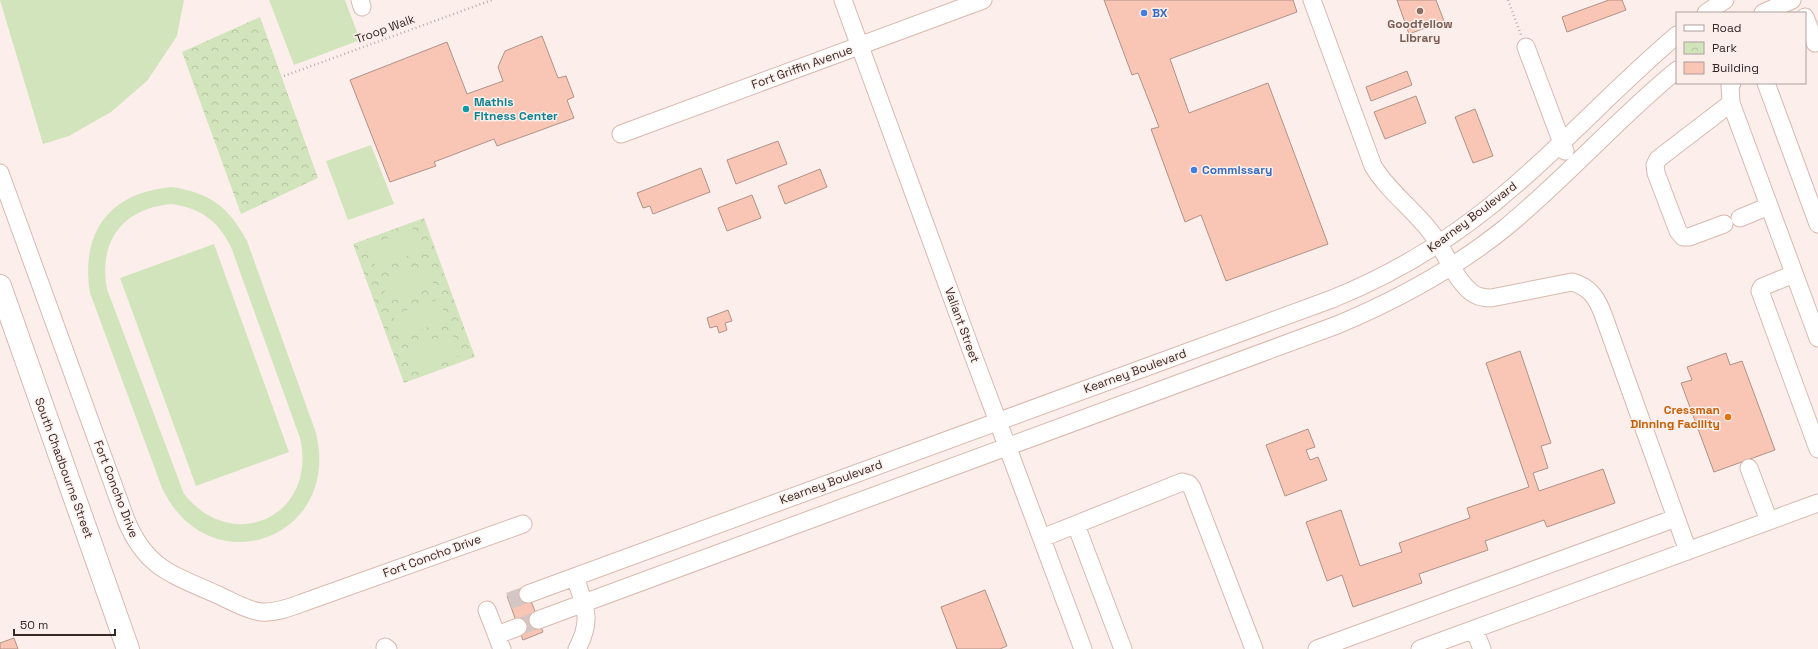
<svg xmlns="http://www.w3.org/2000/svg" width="1818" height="649" font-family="'Space Grotesk',sans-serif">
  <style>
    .park { fill: url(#park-crowns) }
    .pitch { fill: #d2e4bc; fill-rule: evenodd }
    .building { fill: #f9c5b4; stroke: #b09288 }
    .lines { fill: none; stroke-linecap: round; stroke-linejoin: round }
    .minor-tunnel { stroke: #d4c7c3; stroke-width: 17; stroke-dasharray: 17 8; stroke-linecap: butt }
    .minor-casing { stroke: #d7b9ae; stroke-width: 19 }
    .major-casing { stroke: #d7b9ae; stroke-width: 24 }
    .path { stroke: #bcafab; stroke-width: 2.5; stroke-dasharray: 1 3; stroke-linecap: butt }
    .minor { stroke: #fff; stroke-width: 17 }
    .major { stroke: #fff; stroke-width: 22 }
    .education-dot { fill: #8d6e63; stroke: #fcefeb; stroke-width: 1.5 }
    .shop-dot { fill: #3f7fe0; stroke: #fcefeb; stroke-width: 1.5 }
    .culture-dot { fill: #0f9aa8; stroke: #fcefeb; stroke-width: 1.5 }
    .food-dot { fill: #e8710a; stroke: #fcefeb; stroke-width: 1.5 }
    .labels { text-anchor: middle; stroke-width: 3; stroke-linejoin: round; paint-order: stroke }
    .shop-label { font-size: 12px; font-weight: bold; fill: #366cbe; stroke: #fcefeb; text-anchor: start }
    .education-label { font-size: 12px; font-weight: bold; fill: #785e54; stroke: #fcefeb }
    .street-label { font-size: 12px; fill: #352925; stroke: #fcefeb }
    .culture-label { font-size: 12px; font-weight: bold; fill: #0d838f; stroke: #fcefeb; text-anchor: start }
    .food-label { font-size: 12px; font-weight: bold; fill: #c56008; stroke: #fcefeb; text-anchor: end }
  </style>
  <defs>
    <pattern id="park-crowns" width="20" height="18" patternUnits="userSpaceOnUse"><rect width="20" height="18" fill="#d2e4bc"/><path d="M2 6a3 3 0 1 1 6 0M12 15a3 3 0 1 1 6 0" fill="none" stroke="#b5c4a1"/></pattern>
  </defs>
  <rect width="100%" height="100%" fill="#fcefeb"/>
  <path class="park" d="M260 17 318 178 241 214 182 52Z
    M424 218 475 357 404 383 353 244Z"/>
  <path class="pitch" d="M0 0H184L177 36 147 81 111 112 69 136 43 144Z
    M269 0H345L360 40 294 65Z
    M371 145 394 204 348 220 326 161Z
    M172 187C210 193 229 207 247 241L316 433C342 539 209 587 162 488L90 293C80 232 110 192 172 187ZM172 204C202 209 217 220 231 247L300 438C318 515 234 556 184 494L107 289C98 241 123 208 172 204Z
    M413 229 421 251 376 268 368 246Z
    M214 244 289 452 196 486 120 278Z
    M426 264 434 285 389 302 381 281Z
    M439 299 447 320 401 337 393 315Z
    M452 333 460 355 414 372 406 350Z"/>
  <path class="building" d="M1104 0H1293L1297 12 1170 59 1189 113 1268 83 1328 244 1226 281 1201 215 1185 222 1151 129 1159 127 1138 73 1132 75Z
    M1397 0H1436L1444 21 1409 34Z
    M1609 0H1622L1626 10 1567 32 1562 17Z
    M542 36 558 78 566 76 574 97 567 100 574 118 497 146 494 139 434 162 436 166 390 182 350 80 447 42 467 94 503 81 498 67 505 51Z
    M1407 71 1412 85 1371 101 1366 87Z
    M1416 96 1426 123 1385 139 1374 112Z
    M1475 109 1493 156 1473 163 1455 117Z
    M778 141 787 164 736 184 727 160Z
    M701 168 710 192 653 214 650 206 643 208 637 193Z
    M820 169 827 187 785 204 778 186Z
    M752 195 761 218 727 231 718 208Z
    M728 310 732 321 725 323 727 330 719 333 717 326 710 328 707 318Z
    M1520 351 1551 443 1541 446 1548 468 1533 473 1539 491 1603 469 1615 503 1547 527 1544 520 1485 541 1488 550 1419 574 1422 583 1353 607 1342 575 1327 581 1306 522 1341 510 1360 566 1402 552 1399 543 1470 518 1467 508 1529 487 1486 363Z
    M1726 353 1730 365 1742 361 1775 450 1714 472 1681 383 1692 380 1687 367Z
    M1308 429 1315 447 1306 450 1310 460 1318 457 1327 480 1285 496 1266 445Z
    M526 588 543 632 523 640 507 596Z
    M985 590 1007 646 1000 649H957L941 607Z
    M14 638 18 649H0V643Z"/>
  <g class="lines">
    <path class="minor-tunnel" d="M509 601 528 594
      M518 627 538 620"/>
    <g class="minor-casing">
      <path id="minor" d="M360 0 362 7
        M843 0 973 355 1083 649
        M1312 0 1373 166C1388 191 1412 208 1430 231 1445 249 1452 276 1471 292 1477 297 1484 298 1491 298L1572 282C1591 287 1598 300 1604 317L1688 551
        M1706 13 1725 0
        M1763 13 1792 0
        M1805 17 1815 43
        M1526 47 1565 151
        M1732 83 1730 85 1731 103 1818 338
        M1766 83 1818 224
        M621 134 983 0
        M0 173 126 520C146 568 171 574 216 594 230 600 245 610 261 612 275 613 289 608 302 603L523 524
        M1740 218 1769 206
        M1724 224 1689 237H1683L1678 231 1656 173 1655 165 1658 159 1731 103
        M1794 274 1762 287 1760 291 1818 449
        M1749 468 1769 521
        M1076 525 1123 649
        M1042 538 1182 482 1189 484 1192 488 1254 649
        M575 577C585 607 593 619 577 649
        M528 594 1332 299C1399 272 1460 234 1514 186 1570 138 1620 83 1677 35
        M487 610 502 649
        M538 620 1337 325C1397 300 1454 269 1505 228 1565 179 1617 119 1677 70
        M1474 629 1482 649
        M497 635 518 627
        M385 647 388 649
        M1317 649 1676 518
        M1420 649 1818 503"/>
    </g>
    <g class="major-casing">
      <path id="major" d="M0 286 128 649"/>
    </g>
    <path class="path" d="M1508 0 1521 35
      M284 76 492 0"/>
    <use href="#minor" class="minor"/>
    <use href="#major" class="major"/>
  </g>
  <circle class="education-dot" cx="1420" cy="11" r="4"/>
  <g class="shop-dot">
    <circle cx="1144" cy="13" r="4"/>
    <circle cx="1194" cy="170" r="4"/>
  </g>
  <circle class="culture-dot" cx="466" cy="109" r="4"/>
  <circle class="food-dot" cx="1728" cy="417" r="4"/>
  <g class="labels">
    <g class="shop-label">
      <text x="1152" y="17">BX</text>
      <text x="1202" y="174">Commissary</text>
    </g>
    <g class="education-label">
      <text x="1420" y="28">Goodfellow<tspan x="1420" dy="14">Library</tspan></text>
    </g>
    <g class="street-label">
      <text transform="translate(385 29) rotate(-20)" y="4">Troop Walk</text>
      <text transform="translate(802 67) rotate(-20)" y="4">Fort Griffin Avenue</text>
      <text transform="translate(1472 217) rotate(-37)" y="4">Kearney Boulevard</text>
      <text transform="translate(962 325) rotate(70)" y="4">Valiant Street</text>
      <text transform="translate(1135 371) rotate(-20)" y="4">Kearney Boulevard</text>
      <text transform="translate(64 468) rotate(70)" y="4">South Chadbourne Street</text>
      <text transform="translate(831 482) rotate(-20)" y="4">Kearney Boulevard</text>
      <text transform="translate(116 489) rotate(69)" y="4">Fort Concho Drive</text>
      <text transform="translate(432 556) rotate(-20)" y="4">Fort Concho Drive</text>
    </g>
    <g class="culture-label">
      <text x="474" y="106">Mathis<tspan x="474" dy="14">Fitness Center</tspan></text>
    </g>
    <g class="food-label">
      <text x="1720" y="414">Cressman<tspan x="1720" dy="14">Dinning Facility</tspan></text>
    </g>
  </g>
  <rect x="1676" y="12" width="130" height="72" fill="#fcefeb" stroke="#aca09c"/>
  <rect x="1684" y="25" width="20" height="6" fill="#ffffff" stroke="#aca09c"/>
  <text x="1712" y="32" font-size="12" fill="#352925">Road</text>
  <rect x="1684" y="42" width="20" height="12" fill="url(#park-crowns)" stroke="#aca09c"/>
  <text x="1712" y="52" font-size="12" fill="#352925">Park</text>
  <rect x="1684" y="62" width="20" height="12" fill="#f9c5b4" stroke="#aca09c"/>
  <text x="1712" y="72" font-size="12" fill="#352925">Building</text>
  <path d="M14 629v6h101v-6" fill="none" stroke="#352925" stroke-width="2"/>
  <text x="20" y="629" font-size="12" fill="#352925" stroke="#fcefeb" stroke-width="3" paint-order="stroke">50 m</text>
</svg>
